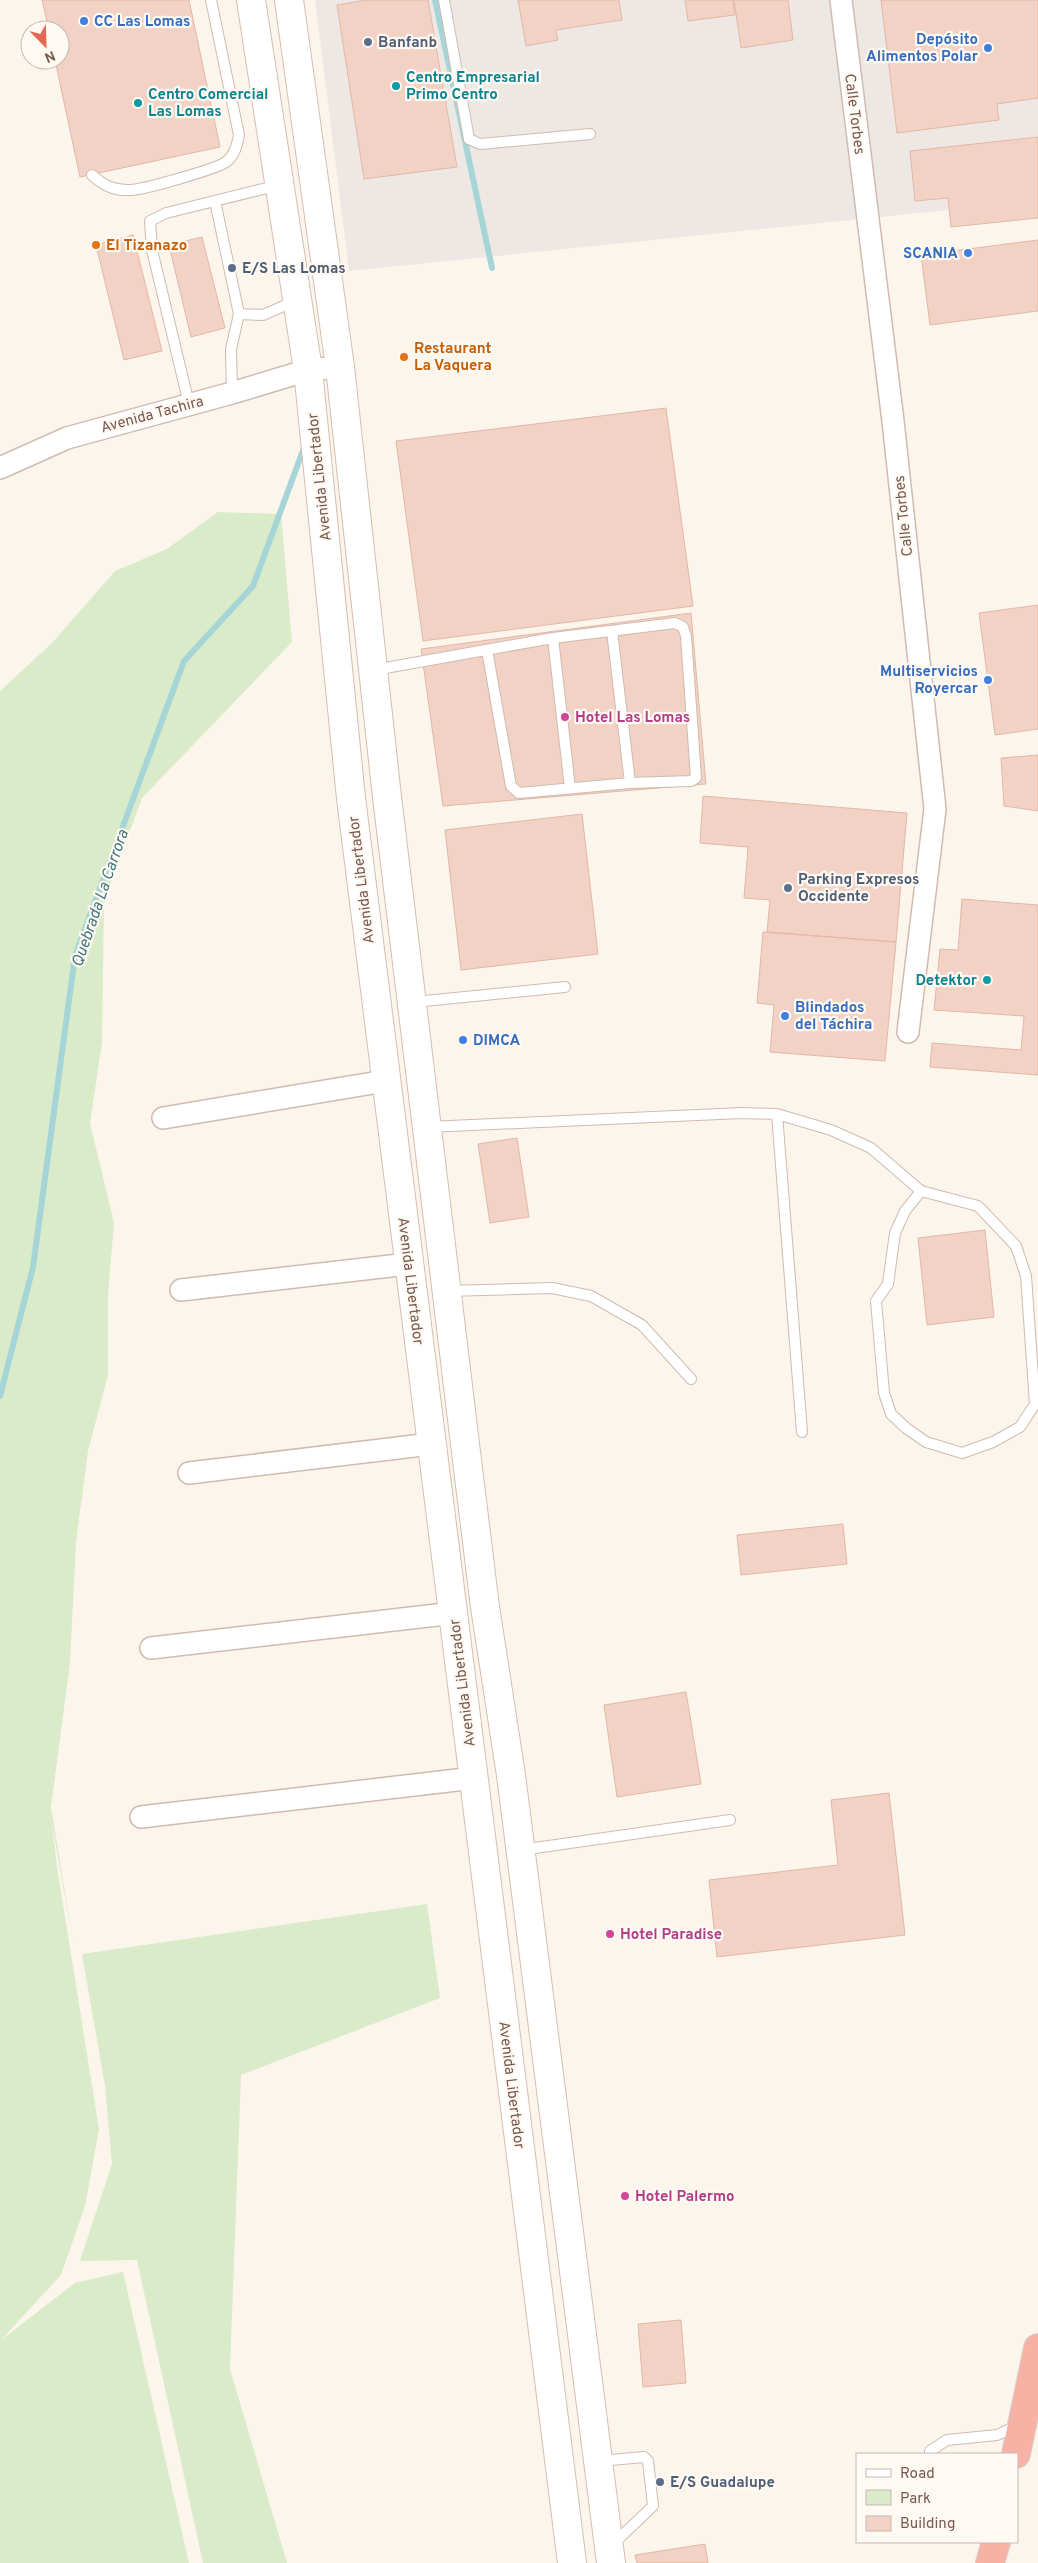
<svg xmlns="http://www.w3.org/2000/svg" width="1038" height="2563" font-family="Overpass,sans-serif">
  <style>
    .industrial { fill: #eee8e4 }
    .green { fill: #daebc9 }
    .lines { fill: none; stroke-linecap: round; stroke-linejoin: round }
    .stream { stroke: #a6d5d8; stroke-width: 6 }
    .building { fill: #f2d2c4; stroke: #e4b7a4 }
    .lane-casing { stroke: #cfbbb0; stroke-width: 12 }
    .street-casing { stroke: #cfbbb0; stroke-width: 24 }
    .secondary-casing { stroke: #d5bdb0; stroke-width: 30 }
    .highway-casing { stroke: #d9d1cd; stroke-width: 30 }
    .lane { stroke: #fff; stroke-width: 10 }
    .street { stroke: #fff; stroke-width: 21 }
    .secondary { stroke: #fff; stroke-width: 28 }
    .highway { stroke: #f5b2a5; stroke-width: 28 }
    .shop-dot { fill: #3f7fe0; stroke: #fff9f3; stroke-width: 2 }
    .service-dot { fill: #5c6f8a; stroke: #fff9f3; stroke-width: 2 }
    .culture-dot { fill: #0f9aa8; stroke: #fff9f3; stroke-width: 2 }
    .food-dot { fill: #e8710a; stroke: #fff9f3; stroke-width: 2 }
    .hotel-dot { fill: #d1479c; stroke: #fff9f3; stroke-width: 2 }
    .labels { text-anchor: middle; stroke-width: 4.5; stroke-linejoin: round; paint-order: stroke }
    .shop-label { font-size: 15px; font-weight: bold; fill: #366cbe; stroke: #fff9f3; text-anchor: start }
    .service-label { font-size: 15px; font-weight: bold; fill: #4e5e75; stroke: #fff9f3; text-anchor: start }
    .culture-label { font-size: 15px; font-weight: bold; fill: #0d838f; stroke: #fff9f3; text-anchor: start }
    .street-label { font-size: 15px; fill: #78594e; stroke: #fff9f3 }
    .food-label { font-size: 15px; font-weight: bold; fill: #c56008; stroke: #fff9f3; text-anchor: start }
    .hotel-label { font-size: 15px; font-weight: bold; fill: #b23c85; stroke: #fff9f3; text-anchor: start }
    .water-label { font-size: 16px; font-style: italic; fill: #41787c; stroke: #fff9f3 }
  </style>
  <rect width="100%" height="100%" fill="#fcf5ec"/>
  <path class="industrial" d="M315 0H1038V201L349 271Z"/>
  <path class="green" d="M218 512 281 514 292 642 142 798 104 902 102 1042 90 1123 114 1223 108 1295V1375L88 1451 76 1542 70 1663 51 1807 73 1942 52 1824 57 1867 99 2129 85 2206 61 2275 1 2340 75 2283 123 2272 189 2563H0V691L52 643 115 571 167 549Z
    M427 1904 440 1998 241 2075 230 2369 287 2563H203L137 2260 80 2261 112 2164 105 2086 82 1954Z"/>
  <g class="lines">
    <path class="stream" d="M435 0 492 268
      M0 1396 33 1267 75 956 184 661 253 586 305 445"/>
  </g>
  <path class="building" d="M42 0H189L220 147 80 177 55 60H60V30H49Z
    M367 0H428L457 167 364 179 337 5Z
    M518 0H619L622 20 556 30 558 40 526 46Z
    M685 0H733L735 15 688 21Z
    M734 0H788L793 40 741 48Z
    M881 0H1038V98L997 104 999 120 897 133Z
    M1038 137V218L951 227 948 198 915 201 910 151Z
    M133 235 162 351 124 360 96 245Z
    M202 237 225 328 191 337 169 245Z
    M1038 240V311L930 325 921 255Z
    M666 408 693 606 423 641 396 441Z
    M1038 605V729L995 735 979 613Z
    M691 613 706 784 443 806 421 649Z
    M1038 755V811L1004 806 1001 758Z
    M703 796 907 813 896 942 767 932 770 900 744 898 748 847 700 843Z
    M582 814 598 954 461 970 445 830Z
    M962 899 1038 905V1075L930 1067 932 1043 1021 1050 1024 1016 934 1010 940 949 958 950Z
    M763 932 896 942 885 1061 770 1052 774 1005 757 1003Z
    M517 1138 529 1217 490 1223 478 1144Z
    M985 1230 994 1317 927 1325 918 1238Z
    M843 1524 847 1564 741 1575 737 1535Z
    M686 1692 701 1784 617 1797 604 1705Z
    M889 1793 905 1935 717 1957 709 1880 838 1865 831 1800Z
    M681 2320 686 2383 643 2387 638 2324Z
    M705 2544 708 2563H637L635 2555Z"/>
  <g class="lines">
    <g class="lane-casing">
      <path id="lane" d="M444 0 469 139 480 144 590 134
        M92 175C103 185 114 191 130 190 143 190 216 169 226 162 235 155 237 145 239 135L211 0
        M215 201 239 314 231 349 232 393
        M239 314 263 315 295 301
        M189 404 152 250 150 221 166 213 279 185
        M612 631 630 783
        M553 638 570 788
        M374 670 553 638 675 623 683 627 686 636 696 778 691 781 630 783 519 793 511 786 487 650
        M414 1002 565 987
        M777 1114 802 1432
        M428 1127 742 1113 777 1114 831 1130 871 1148 921 1191 978 1206 1016 1246 1026 1276 1035 1404 1020 1427 993 1442 962 1453 926 1442 906 1428 891 1414 884 1393 876 1301 888 1284 895 1233 905 1211 921 1191
        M448 1291 552 1288 591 1296 642 1325 691 1379
        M521 1850 730 1820
        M930 2454V2451L947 2440 997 2435 1019 2425
        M599 2461 644 2457 648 2461 653 2506 612 2545"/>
    </g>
    <g class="street-casing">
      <path id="street" d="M841 0 893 421 935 809 908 1032
        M0 468 67 438 232 393 308 370 340 367
        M163 1118 385 1081
        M181 1290 408 1264
        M189 1473 431 1444
        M151 1648 454 1613
        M141 1817 474 1778"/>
    </g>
    <g class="secondary-casing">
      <path id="secondary" d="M251 0 308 370 351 798 572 2563
        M289 0 340 367 387 797 465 1444 485 1607 511 1775 611 2563"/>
    </g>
    <g class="highway-casing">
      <path id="highway" d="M1016 2454 1038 2348
        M990 2563 996 2542"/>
    </g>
    <use href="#lane" class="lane"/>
    <use href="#street" class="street"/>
    <use href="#secondary" class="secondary"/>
    <use href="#highway" class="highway"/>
  </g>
  <g class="shop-dot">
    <circle cx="84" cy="21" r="5"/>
    <circle cx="988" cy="48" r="5"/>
    <circle cx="968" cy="253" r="5"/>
    <circle cx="988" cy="680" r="5"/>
    <circle cx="785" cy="1016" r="5"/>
    <circle cx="463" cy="1040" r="5"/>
  </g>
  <g class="service-dot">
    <circle cx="368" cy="42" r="5"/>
    <circle cx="232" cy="268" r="5"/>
    <circle cx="788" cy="888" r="5"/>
    <circle cx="660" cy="2482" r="5"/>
  </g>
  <g class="culture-dot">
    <circle cx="396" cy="86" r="5"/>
    <circle cx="138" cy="103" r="5"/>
    <circle cx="987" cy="980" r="5"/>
  </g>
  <g class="food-dot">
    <circle cx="96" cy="245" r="5"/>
    <circle cx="404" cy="357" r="5"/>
  </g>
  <g class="hotel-dot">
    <circle cx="565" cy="717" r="5"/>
    <circle cx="610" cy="1934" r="5"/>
    <circle cx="625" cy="2196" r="5"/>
  </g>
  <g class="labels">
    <g class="shop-label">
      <text x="94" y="26">CC Las Lomas</text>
      <text x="978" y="44" text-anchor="end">Depósito<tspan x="978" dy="17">Alimentos Polar</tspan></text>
      <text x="958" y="258" text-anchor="end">SCANIA</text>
      <text x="978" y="676" text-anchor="end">Multiservicios<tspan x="978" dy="17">Royercar</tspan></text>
      <text x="795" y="1012">Blindados<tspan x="795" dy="17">del Táchira</tspan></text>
      <text x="473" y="1045">DIMCA</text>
    </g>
    <g class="service-label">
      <text x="378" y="47">Banfanb</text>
      <text x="242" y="273">E/S Las Lomas</text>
      <text x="798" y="884">Parking Expresos<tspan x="798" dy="17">Occidente</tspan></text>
      <text x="670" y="2487">E/S Guadalupe</text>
    </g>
    <g class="culture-label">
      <text x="406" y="82">Centro Empresarial<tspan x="406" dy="17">Primo Centro</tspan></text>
      <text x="148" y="99">Centro Comercial<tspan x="148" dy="17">Las Lomas</tspan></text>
      <text x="977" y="985" text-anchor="end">Detektor</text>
    </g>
    <g class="street-label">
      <text transform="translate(855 114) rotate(83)" y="5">Calle Torbes</text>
      <text transform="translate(152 414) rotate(-15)" y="5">Avenida Tachira</text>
      <text transform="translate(319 477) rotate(-96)" y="5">Avenida Libertador</text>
      <text transform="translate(903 516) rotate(-96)" y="5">Calle Torbes</text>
      <text transform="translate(361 880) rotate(-97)" y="5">Avenida Libertador</text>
      <text transform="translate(411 1281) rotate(83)" y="5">Avenida Libertador</text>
      <text transform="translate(462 1683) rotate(-97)" y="5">Avenida Libertador</text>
      <text transform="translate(512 2085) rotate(83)" y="5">Avenida Libertador</text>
    </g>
    <g class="food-label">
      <text x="106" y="250">El Tizanazo</text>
      <text x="414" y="353">Restaurant<tspan x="414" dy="17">La Vaquera</tspan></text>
    </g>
    <g class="hotel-label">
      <text x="575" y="722">Hotel Las Lomas</text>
      <text x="620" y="1939">Hotel Paradise</text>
      <text x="635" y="2201">Hotel Palermo</text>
    </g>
    <g class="water-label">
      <text transform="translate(99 898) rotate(-71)" y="6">Quebrada La Carrora</text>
    </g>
  </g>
  <rect x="856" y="2453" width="162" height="90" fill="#fff9f3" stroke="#c9b9b1"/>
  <rect x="866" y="2469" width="25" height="8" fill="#ffffff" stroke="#c9b9b1"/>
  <text x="900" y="2478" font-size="15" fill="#78594e">Road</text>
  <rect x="866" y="2490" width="25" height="15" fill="#daebc9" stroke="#c9b9b1"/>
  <text x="900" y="2503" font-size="15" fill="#78594e">Park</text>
  <rect x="866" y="2516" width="25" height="15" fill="#f2d2c4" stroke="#c9b9b1"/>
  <text x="900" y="2528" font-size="15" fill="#78594e">Building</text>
  <g transform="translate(45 45) rotate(157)"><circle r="24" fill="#fff9f3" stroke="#c9b9b1"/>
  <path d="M0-4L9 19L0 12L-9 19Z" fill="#e36754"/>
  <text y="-8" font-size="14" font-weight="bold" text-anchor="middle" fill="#78594e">N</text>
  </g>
</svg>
